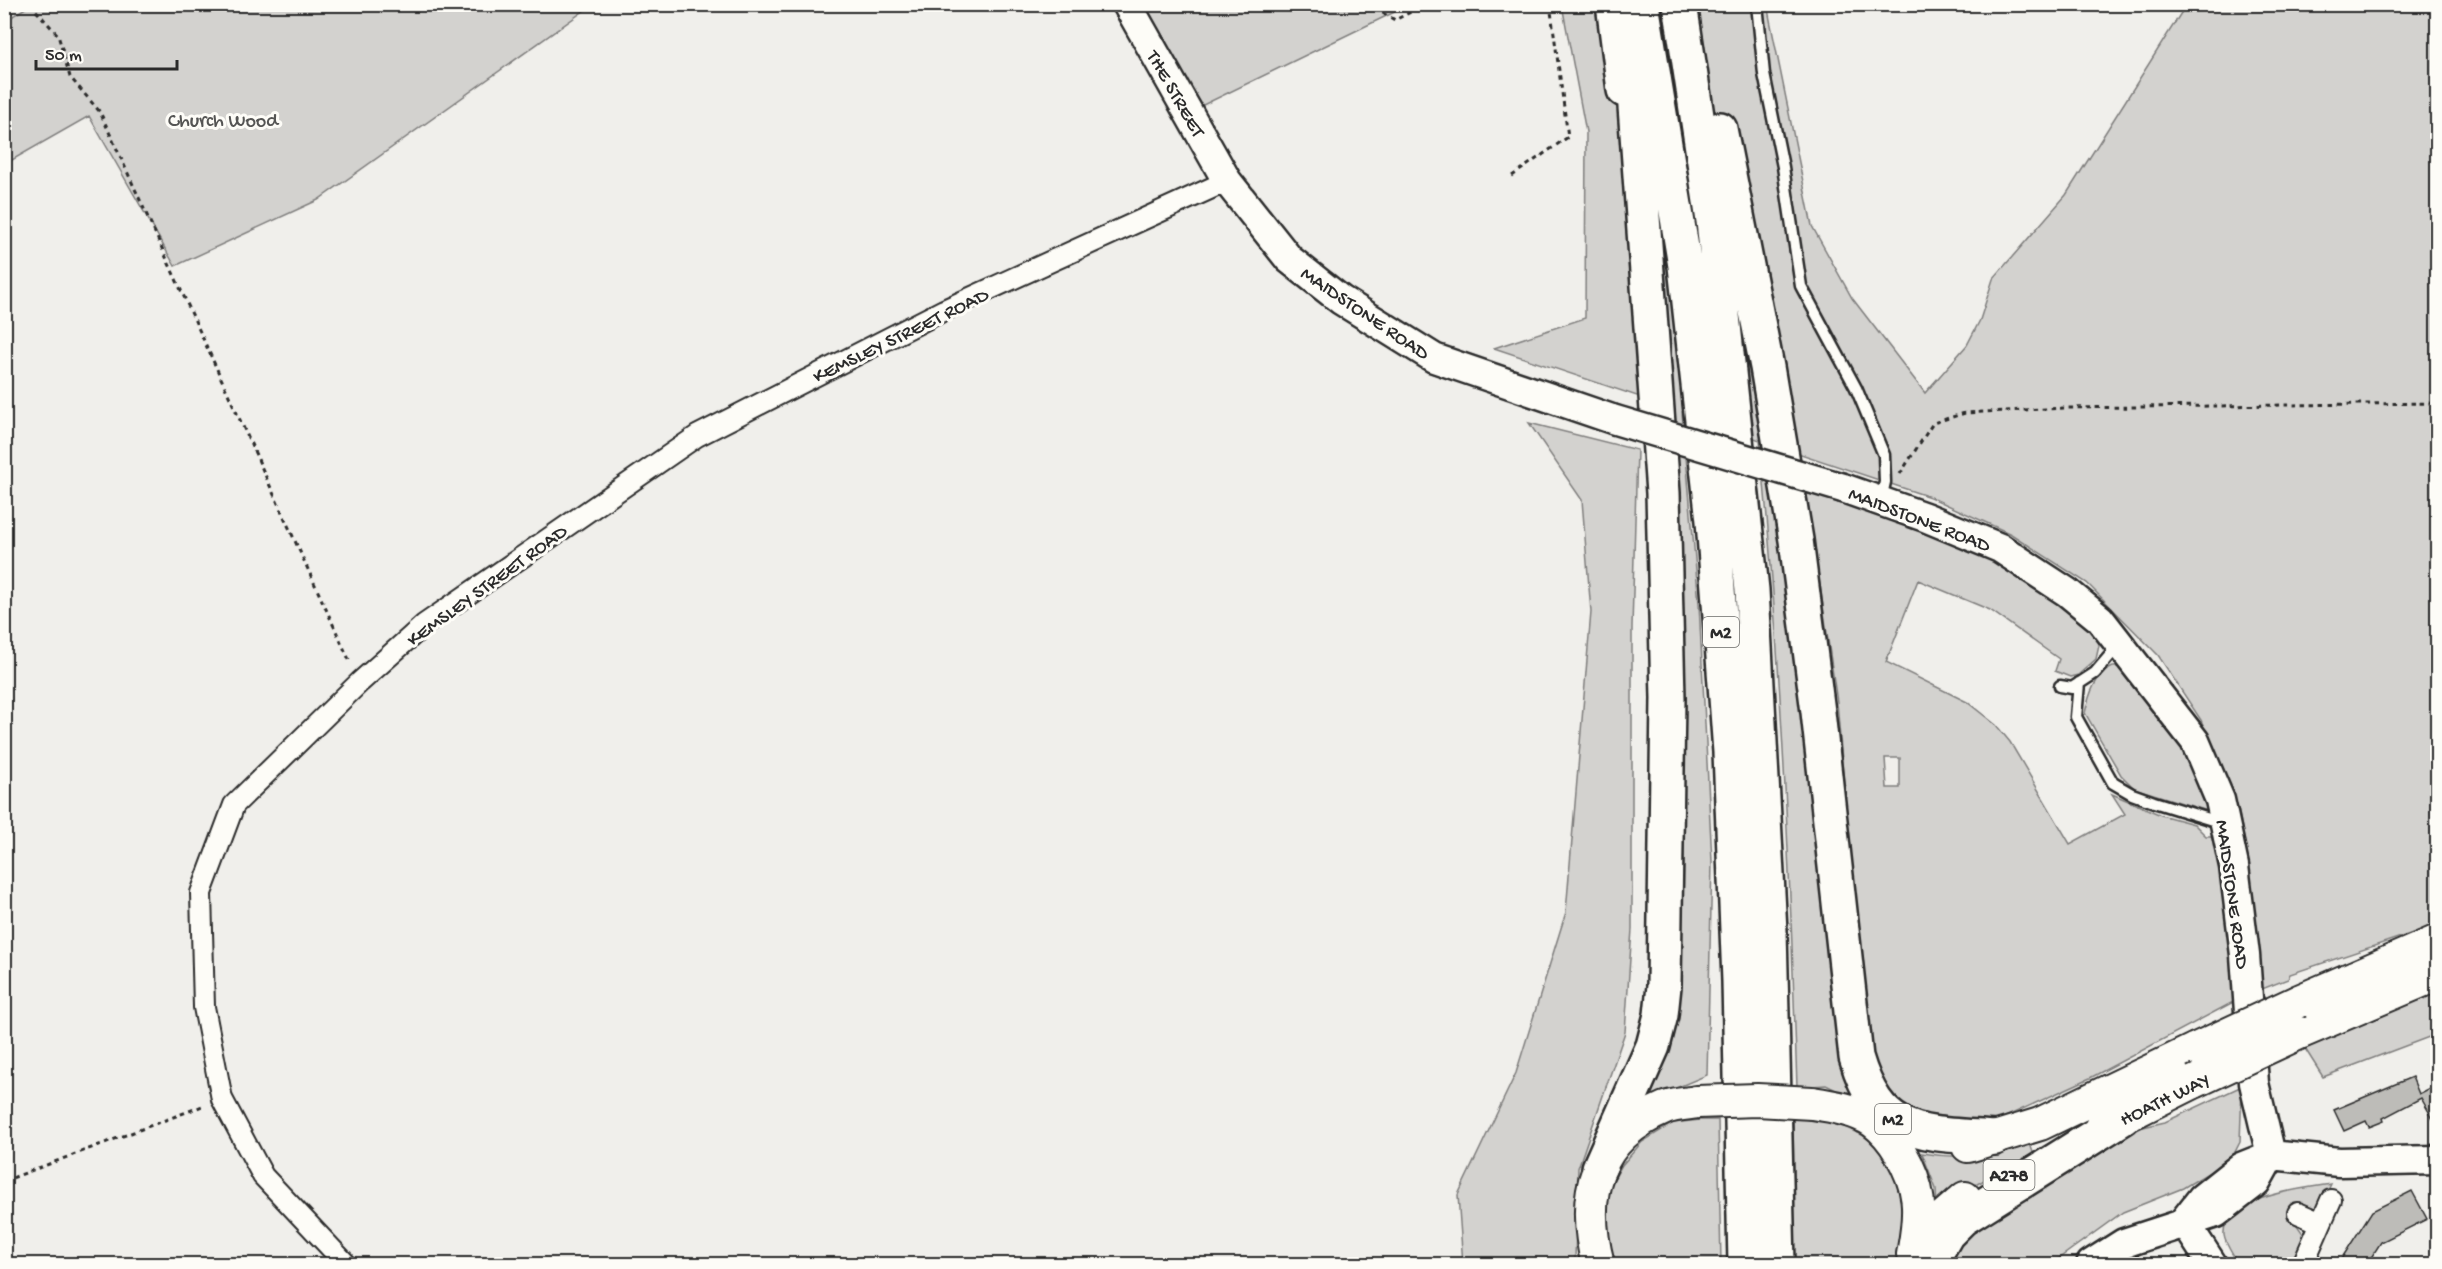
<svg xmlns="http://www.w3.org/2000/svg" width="2442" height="1269" font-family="'Gochi Hand',sans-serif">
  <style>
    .green { fill: #d3d2cf; stroke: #7f7e7d; stroke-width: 1.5; fill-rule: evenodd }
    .building { fill: #bdbcb8; stroke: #2b2b2b; stroke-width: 1.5 }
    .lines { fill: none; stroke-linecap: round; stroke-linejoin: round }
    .lane-casing { stroke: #2b2b2b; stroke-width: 15 }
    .street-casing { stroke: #2b2b2b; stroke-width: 24 }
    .secondary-casing { stroke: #2b2b2b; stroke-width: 33 }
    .primary-casing { stroke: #2b2b2b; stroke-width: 36 }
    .highway-casing { stroke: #2b2b2b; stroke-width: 38 }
    .path { stroke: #2b2b2b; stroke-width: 3; stroke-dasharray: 4.5 4.5; stroke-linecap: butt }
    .lane { stroke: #fdfcf7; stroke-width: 10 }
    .street { stroke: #fdfcf7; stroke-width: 20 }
    .secondary { stroke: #fdfcf7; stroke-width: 28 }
    .primary { stroke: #fdfcf7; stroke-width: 32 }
    .highway { stroke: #fdfcf7; stroke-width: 33 }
    .secondary-bridge-casing { stroke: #2b2b2b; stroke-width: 33; stroke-linecap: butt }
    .primary-bridge-casing { stroke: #2b2b2b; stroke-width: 36; stroke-linecap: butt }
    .secondary-bridge { stroke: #fdfcf7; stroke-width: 28 }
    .primary-bridge { stroke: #fdfcf7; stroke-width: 32 }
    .labels { text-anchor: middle; stroke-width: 6; stroke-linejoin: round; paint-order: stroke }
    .shield { fill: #fdfcf7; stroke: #6a6a68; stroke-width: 1.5 }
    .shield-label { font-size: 18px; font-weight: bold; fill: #2b2b2b }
    .street-label { font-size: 20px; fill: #2b2b2b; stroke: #fdfcf7 }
    .park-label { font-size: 20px; fill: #555554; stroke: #fdfcf7 }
  </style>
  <rect width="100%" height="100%" fill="#f0efeb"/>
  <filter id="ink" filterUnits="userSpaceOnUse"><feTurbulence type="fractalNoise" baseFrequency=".0167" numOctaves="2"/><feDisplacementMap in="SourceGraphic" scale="12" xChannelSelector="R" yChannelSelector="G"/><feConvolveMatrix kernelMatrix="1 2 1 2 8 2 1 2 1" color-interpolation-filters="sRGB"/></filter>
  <g filter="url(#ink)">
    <path class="green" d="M30 5V4L592 5 318 200 175 266 89 116 5 164V21Z
      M1139 5H1409L1201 106Z
      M1562 5H1770L1768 9 1770 20 1812 226 1852 298 1925 393 1967 345 1980 320 1993 279 2066 195 2186 5H2437V925L2290 974 2288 979 2257 991 2249 864 2238 808 2201 720 2158 655 2087 583 2011 534 1930 497 1792 451 1842 1072 1854 1099 1826 1085 1797 1087C1790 871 1781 655 1760 440L1682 412 1699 604 1712 862 1707 1075 1650 1099 1680 1005 1684 862 1679 541 1673 408 1494 348 1585 318 1586 132Z
      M1529 423 1637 450 1632 627V929L1625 1032 1578 1168 1575 1258 1578 1264H1463L1458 1195 1516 1073 1566 912 1591 612 1582 500Z
      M1806 489 1994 555 2088 625 2100 641 2096 659 2078 675 2070 677 2055 671 2059 659 1990 610 1918 580 1886 662 1967 702 1996 725 2010 742 2070 844 2125 814 2112 794 2161 815 2194 824 2206 836H2215L2221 849 2237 1000 2090 1078 1992 1123 1900 1115 1868 1070 1837 702ZM1885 758H1900V788H1887Z
      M2113 667H2120L2180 741 2211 812 2134 788 2121 775 2085 713C2089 695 2095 674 2113 667Z
      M2437 990V1034L2323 1077 2304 1047Z
      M2242 1086 2240 1142 2235 1152 2220 1166 2183 1188 2123 1212 2051 1264H1941L1960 1228 2139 1128 2165 1122Z
      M1793 1118 1829 1120 1862 1135 1880 1147 1905 1190 1908 1243 1900 1264H1795Z
      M1700 1120H1718L1721 1264H1614L1603 1228 1608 1190 1622 1165 1642 1142 1673 1123Z
      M2030 1144 2034 1155C2001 1172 1964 1187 1937 1213L1936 1189 1922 1153C1962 1160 1992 1155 2030 1144Z
      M2331 1184 2322 1203 2314 1208 2296 1203 2288 1220 2297 1225 2304 1235 2293 1264H2238C2234 1256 2225 1244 2224 1235 2221 1197 2305 1188 2331 1184Z"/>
    <path class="building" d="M2412 1077 2419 1094 2438 1084V1128L2421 1098 2383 1118 2384 1121 2369 1127 2366 1121 2344 1131 2334 1110Z
      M2412 1191 2427 1219 2381 1242 2367 1264H2338L2372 1211Z"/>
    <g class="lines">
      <g class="lane-casing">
        <path id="lane" d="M1757 4 1764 74 1783 167 1801 286 1856 388 1884 455 1885 482 1881 500
          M2079 683 2076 717 2113 783 2132 794 2154 802 2222 823
          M2060 686 2072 688 2095 673 2118 646"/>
      </g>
      <g class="street-casing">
        <path id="street" d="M2298 1213 2321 1223
          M346 1264 263 1176 222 1099 204 1007 201 893 234 805 360 682 425 624 697 436 944 310 1227 181
          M2303 1264 2331 1200"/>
      </g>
      <g class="secondary-casing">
        <path id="secondary" d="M1127 4 1227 181 1289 259 1341 300 1434 358 1612 419
          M1843 488 1925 517 2000 548 2067 592 2100 619 2195 741 2220 800 2234 866 2245 955 2254 1083 2271 1155
          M2184 1221 2202 1198 2241 1167 2271 1155 2339 1162 2438 1160
          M2184 1221 2212 1264
          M2091 1264 2124 1243 2216 1213 2256 1182 2271 1155"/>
      </g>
      <g class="primary-casing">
        <path id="primary" d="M2299 1001 2438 941
          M2299 1033 2438 974
          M1812 1103C1832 1106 1856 1110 1873 1121 1885 1130 1893 1140 1900 1152 1921 1188 1921 1210 1914 1249
          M2100 1129 2194 1082
          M1968 1146 2040 1124 2196 1049
          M1913 1254 1934 1225 1965 1198
          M1598 1264C1580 1195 1594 1138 1665 1108 1675 1104 1687 1104 1697 1102"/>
      </g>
      <g class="highway-casing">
        <path id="highway" d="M1613 4 1624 90
          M1642 4 1685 266 1713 521 1730 752 1739 981 1745 1264
          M1680 4 1713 221 1752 590 1770 931 1778 1264
          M1720 129 1767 367 1796 540 1818 712 1856 1057C1880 1139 1922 1133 1995 1138
          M1599 1168 1653 1046 1661 1015 1664 986 1668 698 1663 493 1632 65
          M1930 1264 1947 1234 1962 1219 2123 1118"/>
      </g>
      <path class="path" d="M30 4 58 35 70 77 100 112 351 664
        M1367 4 1395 20 1426 4
        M1512 176 1568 137 1550 4
        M1900 474 1933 423 1965 413 2064 408 2438 403
        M4 1181 205 1105"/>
      <use href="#lane" class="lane"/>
      <use href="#street" class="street"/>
      <use href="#secondary" class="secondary"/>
      <use href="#primary" class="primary"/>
      <use href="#highway" class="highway"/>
      <g class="secondary-bridge-casing">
        <path id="secondary-bridge" d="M1612 419 1843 488"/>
      </g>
      <g class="primary-bridge-casing">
        <path id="primary-bridge" d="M2196 1049 2299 1001
          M2194 1082 2299 1033
          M1697 1102 1757 1100 1812 1103"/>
      </g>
      <use href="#secondary-bridge" class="secondary-bridge"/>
      <use href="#primary-bridge" class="primary-bridge"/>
    </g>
  </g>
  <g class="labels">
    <g class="shield">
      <rect x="1703" y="617" width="36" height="30" rx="4.5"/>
      <rect x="1875" y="1104" width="36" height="30" rx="4.5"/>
      <rect x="1983.5" y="1160" width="51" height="30" rx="4.5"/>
    </g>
    <g class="shield-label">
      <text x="1721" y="638">M2</text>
      <text x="1893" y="1125">M2</text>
      <text x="2009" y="1181">A278</text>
    </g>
    <g class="street-label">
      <text transform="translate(1177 93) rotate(60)" y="7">THE STREET</text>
      <text transform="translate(1366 312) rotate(34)" y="7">MAIDSTONE ROAD</text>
      <text transform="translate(900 334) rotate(-26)" y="7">KEMSLEY STREET ROAD</text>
      <text transform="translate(1920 518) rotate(21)" y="7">MAIDSTONE ROAD</text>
      <text transform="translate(486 584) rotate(-36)" y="7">KEMSLEY STREET ROAD</text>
      <text transform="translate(2234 894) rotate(82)" y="7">MAIDSTONE ROAD</text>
      <text transform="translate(2164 1098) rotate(-26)" y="7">HOATH WAY</text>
    </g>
    <g class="park-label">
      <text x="223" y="126">Church Wood</text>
    </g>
  </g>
  <rect width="2442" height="1269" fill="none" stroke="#fdfcf7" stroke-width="24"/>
  <rect x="12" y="12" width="2418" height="1245" fill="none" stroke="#2b2b2b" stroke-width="2" filter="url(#ink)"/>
  <path d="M36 60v9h141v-9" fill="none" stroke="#2b2b2b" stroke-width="3"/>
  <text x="45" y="60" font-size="18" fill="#2b2b2b" stroke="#fdfcf7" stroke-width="4.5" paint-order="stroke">50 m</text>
</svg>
